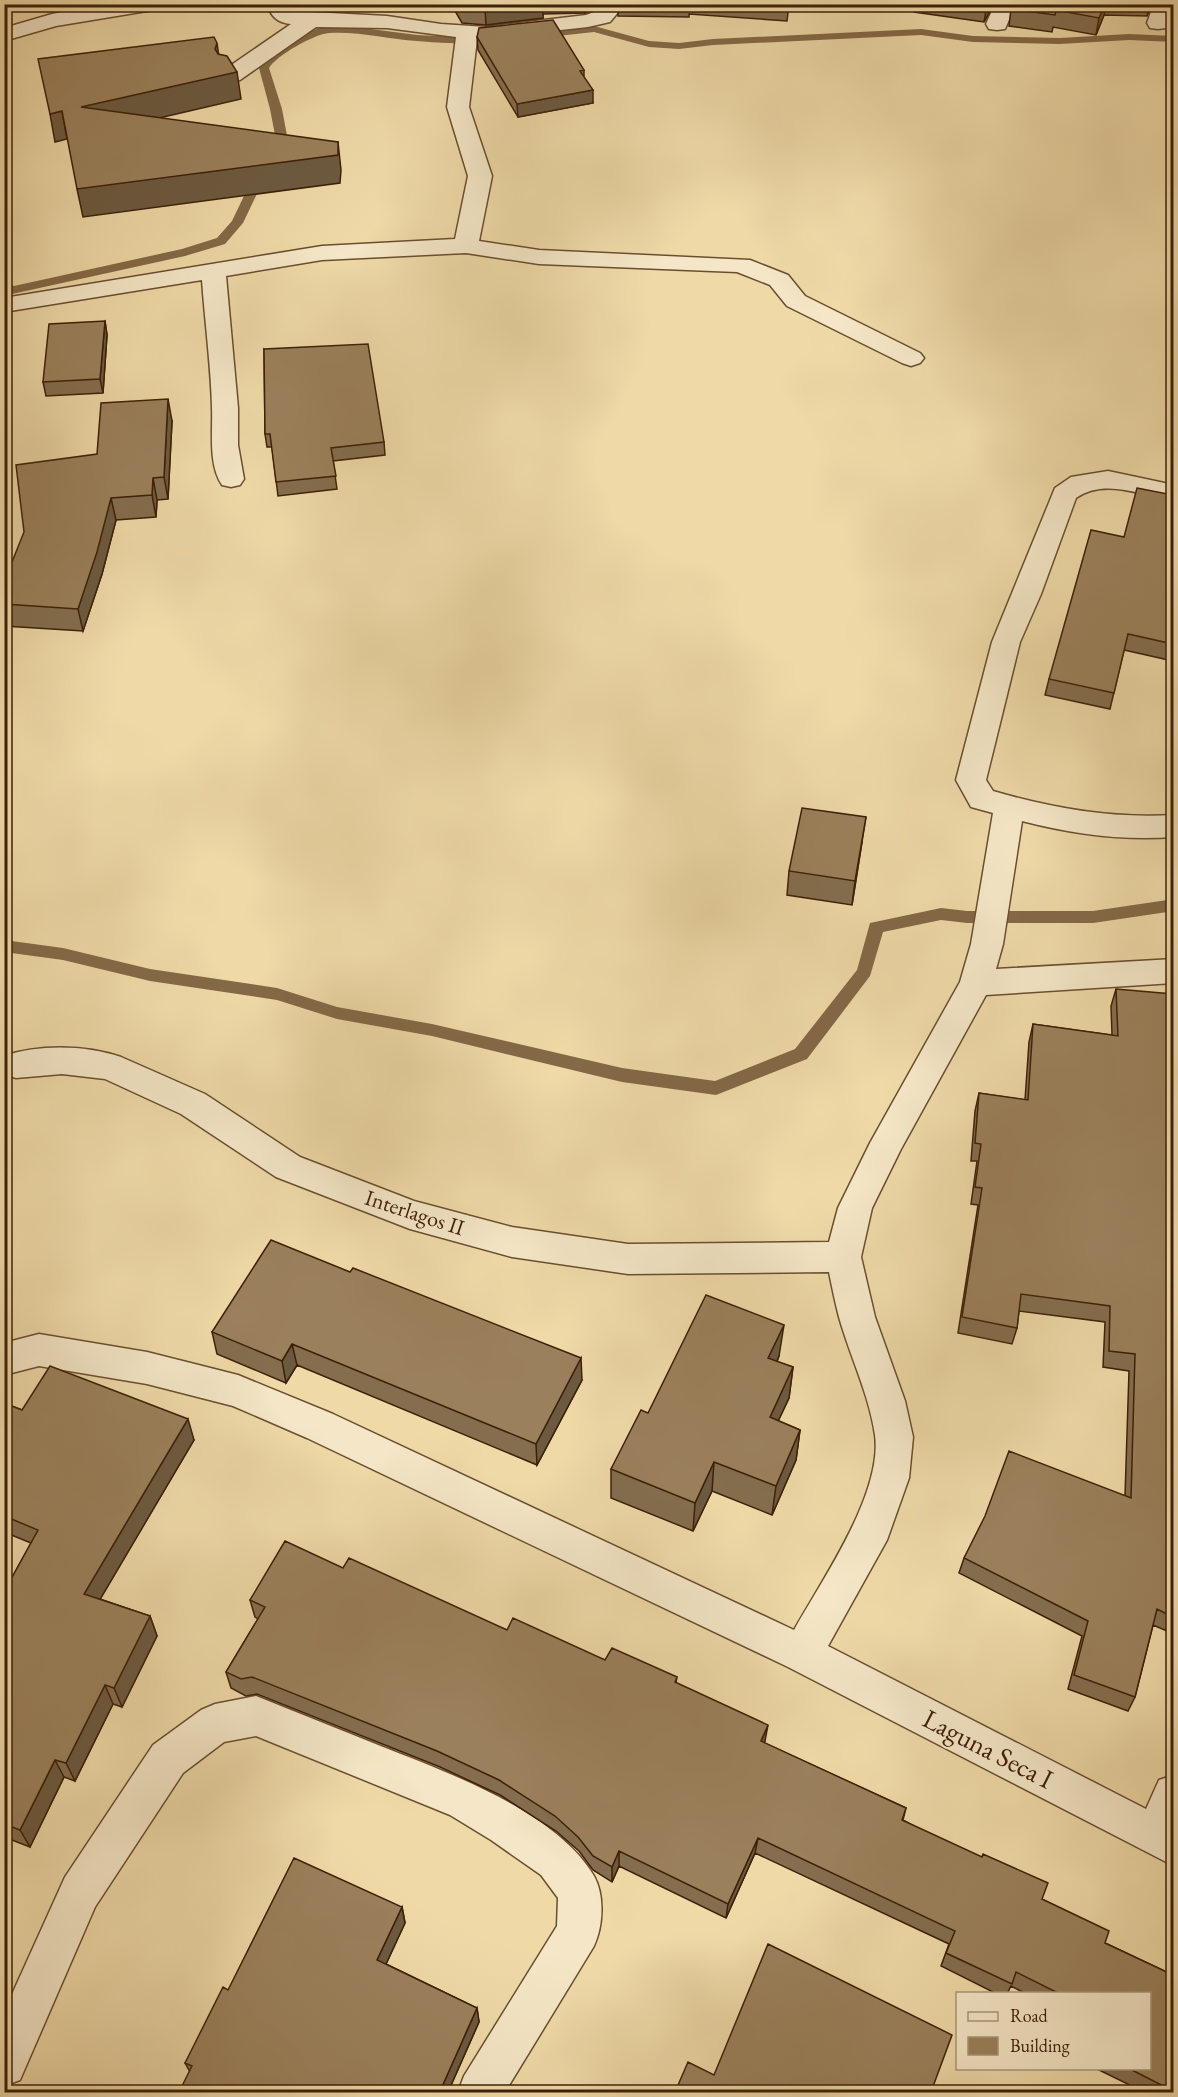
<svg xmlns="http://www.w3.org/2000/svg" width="1178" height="2097" font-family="'EB Garamond',serif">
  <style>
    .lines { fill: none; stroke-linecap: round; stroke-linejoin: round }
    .stream { fill: #846947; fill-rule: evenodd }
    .minor-casing { stroke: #6a4e30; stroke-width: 3 }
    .minor { fill: #f4e6c6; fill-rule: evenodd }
    .wall { fill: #846e4e; stroke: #3e2008; stroke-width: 1.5 }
    .shaded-wall { fill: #6c5a40; stroke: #3e2008; stroke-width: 1.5 }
    .building { fill: #9a805b; stroke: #3e2008; stroke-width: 1.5 }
    .labels { text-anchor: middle; stroke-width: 4.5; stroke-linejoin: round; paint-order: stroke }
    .street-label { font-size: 22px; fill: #3e2008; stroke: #f4e6c6 }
    .near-street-label { font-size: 27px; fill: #3e2008; stroke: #f4e6c6 }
  </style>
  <rect width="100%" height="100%" fill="#eed9a7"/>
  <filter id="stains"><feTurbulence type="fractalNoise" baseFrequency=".00333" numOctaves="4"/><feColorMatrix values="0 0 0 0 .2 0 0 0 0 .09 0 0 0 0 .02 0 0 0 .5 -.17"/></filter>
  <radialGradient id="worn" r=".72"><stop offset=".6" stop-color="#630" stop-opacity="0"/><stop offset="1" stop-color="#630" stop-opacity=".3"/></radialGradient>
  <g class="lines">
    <path class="stream" d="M594 26 649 41 679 43 713 39 921 29 973 36 1060 38 1129 34 1174 36V42L1129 40 1060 44 973 42 921 35 713 45 679 49 649 47 594 32 539 38 534 35 539 32Z
      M324 27H355L417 35 478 38 483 41 478 44C458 43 437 43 417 41 388 39 358 31 329 33 314 34 276 56 269 68L282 109 289 146 280 154H272L270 152 277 145 270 109 259 68C270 47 301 33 324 27Z
      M260 172 266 175 243 223 225 244 185 256 12 294 4 291V282L14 286 182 249 217 238 232 221 254 175Z
      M1174 899V911L1093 923H967L941 920 883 932 870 976 807 1059 716 1095 622 1082 432 1036 337 1019 277 1000 150 981 63 960 4 952V940L63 948 150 969 277 988 337 1007 432 1024 622 1068 715 1081 795 1049 857 970 870 923 941 908 967 911H1093Z"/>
    <g class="minor-casing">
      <path id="minor" d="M104 4H163L160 8 153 10 56 26 4 41V28L52 14Z
        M268 4H289L292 11 387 16 441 24 486 27 586 15 594 12 598 4H620V10L610 22 588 27 477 39 469 107 492 176 479 241 539 250 750 260 788 275 805 296 920 353 924 358 920 363 911 366 902 363 787 306 770 285 737 272 539 264 466 253 322 260 226 276 238 408V445L244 479 240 485 231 487 222 485C208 464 213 432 212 408 211 366 205 323 202 280L4 312V298L322 246 455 239 468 176 447 107 456 37 387 28 316 27 240 80 232 82 224 80 221 75 224 70 291 24C279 23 270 17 268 4Z
        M995 4H1016L1005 29 997 30 989 29 986 24Z
        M1154 4H1174L1166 28 1158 29 1150 28 1147 23Z
        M1108 471 1174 485V502C1142 495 1105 478 1076 498L1041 594 1020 642 986 780 993 791C1051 808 1112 819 1174 815V837C1122 841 1072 834 1022 821L1003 944 996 969 1174 959V983L986 995 901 1149 872 1208 861 1257 875 1317 905 1401 913 1437 909 1478 887 1540 828 1646 1146 1809 1159 1780 1174 1775V1866L788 1667 307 1438 233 1406 147 1384 39 1366 4 1375V1343L39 1334 147 1352 238 1375 333 1414 794 1630C822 1580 883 1493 875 1435 869 1394 850 1356 839 1317 835 1302 832 1287 829 1272L628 1274 512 1257 410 1229 276 1177 181 1114 105 1079 62 1074 16 1078 4 1074V1056C39 1044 86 1045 121 1057L205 1094 300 1157 414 1201 512 1227 628 1244 829 1242 838 1208 870 1143 960 982 971 944 993 813 971 807 956 780 992 642 1055 488 1071 477Z
        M256 1696C298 1713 341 1730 383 1747 449 1773 557 1812 594 1876 605 1896 603 1926 594 1946L505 2092H458L464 2076 557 1926 558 1898 541 1875 491 1840 450 1815 256 1736 224 1742 183 1773 95 1907 20 2080 4 2086V2012L65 1877 153 1745 201 1710 215 1704Z"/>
    </g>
    <use href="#minor" class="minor"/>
  </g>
  <path class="wall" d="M4 4H40V8L4 10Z
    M451 4H596L592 10 585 13 543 14V18L486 25 462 23Z
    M618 4H789L787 21 689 14V17L618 16Z
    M870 4H994L984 22 914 12V10Z
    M1013 4H1152L1147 16 1104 15 1096 35 1053 27 1052 32 1009 26 1011 9Z
    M477 37 584 70V77L593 103 518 117 478 50Z
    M105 321 107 335 103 393 46 396 43 382Z
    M264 349 384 442 385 455 333 461 337 489 278 496 272 447H267L265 434Z
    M172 421 168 499 157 500 156 517 116 520 102 574 83 631 4 626V582L97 454Z
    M1173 495V661L1124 650 1110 709 1045 695 1049 679 1124 537Z
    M862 842 852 905 787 895 789 871Z
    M1116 989 1173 1617 1167 1631 1153 1625 1135 1697 1128 1711 1068 1689 1082 1636 959 1573 964 1558 1125 1496 1129 1371 1103 1367 1105 1322 1019 1311 1017 1328 1012 1344 958 1333 978 1205 971 1204 977 1161H971L975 1111 979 1093 1025 1100 1029 1042 1033 1024 1112 1035 1111 1006Z
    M212 1332 582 1380 537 1465 297 1365 286 1383 217 1354Z
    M779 1356 777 1362 793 1367 789 1398 778 1421 800 1430 796 1460 772 1515 712 1491 693 1531 611 1498V1469L648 1413Z
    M4 1403 22 1410 194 1440 100 1599 150 1616 157 1636 122 1707 113 1704 75 1781 64 1777 30 1847 4 1837V1592L31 1543 4 1532Z
    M343 1568 507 1630 605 1660 677 1677 676 1683 765 1741 764 1743 906 1808 903 1820 1042 1899 1105 1943 1173 1975V2092H1144L1095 2068H1149V1994H1026L1011 1986 1007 1994H997L941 1966 949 1944 755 1853 726 1918 619 1866 612 1882 593 1870 579 1851 556 1831 500 1795 440 1767 257 1694 246 1696 231 1688 226 1672 258 1619 255 1617 250 1600Z
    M402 1907 405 1923 386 1964 477 2008 479 2022 448 2092 190 2072 185 2063 228 1990Z"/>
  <path class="shaded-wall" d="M513 4H543V18L486 25 485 8Z
    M585 4H596L592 10 585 13Z
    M987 4H994L984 22 987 5Z
    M1105 4H1106L1104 15 1096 35 1099 18Z
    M1149 4H1152L1147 16Z
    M217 43 221 70 237 72 241 99 86 135 81 107 215 49Z
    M593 90V103L518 117 517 104Z
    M62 111 67 139 55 142 50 114Z
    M338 142 341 170 340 183 83 217 77 189Z
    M105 321 107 335 103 393 100 379Z
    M168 399 172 421 168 499 164 477Z
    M153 478 157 500 156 517 152 495Z
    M111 498 116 520 102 574 83 631 78 609Z
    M866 817 862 842 852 905 855 881Z
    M784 1325 779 1356 764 1389 768 1358Z
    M292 1344 297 1365 286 1383 282 1361Z
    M581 1358 582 1380 537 1465 536 1444Z
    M793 1367 789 1398 766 1447 770 1417Z
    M188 1419 194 1440 92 1613 84 1594Z
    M800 1430 796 1460 772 1515 776 1486Z
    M714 1462 712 1491 693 1531 695 1503Z
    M150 1616 157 1636 122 1707 114 1688Z
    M105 1685 113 1704 75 1781 66 1763Z
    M768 1725 765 1741 758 1757 761 1741Z
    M55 1760 64 1777 30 1847 20 1830Z
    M758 1838 755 1853 726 1918 728 1904Z
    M619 1851V1866L612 1882V1867Z
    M402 1907 405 1923 381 1975 377 1960Z
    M477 2008 479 2022 448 2092 441 2089Z"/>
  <path class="building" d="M460 4H513L485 8 461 6Z
    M1013 4H1105L1099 18 1056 10 1055 15 1011 9Z
    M553 20 584 70 580 71 593 90 517 104 477 37 479 28Z
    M214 37 217 43 215 49 218 54 227 56 237 72 81 107 338 142V155L77 189 62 111 50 114 38 59Z
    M105 321 100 379 43 382 49 324Z
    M368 344 384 442 331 448 336 476 276 482 270 434H265L264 349Z
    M168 399 164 477 153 478 152 495 111 498 97 552 78 609 4 604V582L24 532 16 465 97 454 101 403Z
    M1137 488 1173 495V644L1128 634 1114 693 1049 679 1091 530 1124 537Z
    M802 808 866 817 855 881 789 871Z
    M1116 989 1173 994V1617L1157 1609 1135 1697 1074 1675 1088 1621 964 1558 985 1516 1009 1451 1131 1498 1135 1354 1109 1351 1110 1306 1021 1294 1017 1328 962 1317 982 1188 975 1187 981 1144 975 1143 979 1093 1028 1100 1033 1024 1118 1036Z
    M271 1240 350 1272 353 1268 581 1358 536 1444 292 1344 282 1361 212 1332Z
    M706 1295 784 1325 768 1358 793 1367 770 1417 800 1430 776 1486 714 1462 695 1503 611 1469 641 1410 648 1413Z
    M50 1366 188 1419 84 1594 150 1616 114 1688 105 1685 66 1763 55 1760 20 1830 4 1824V1592L38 1530 4 1516V1403L22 1410Z
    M285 1541 343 1568 349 1558 507 1630 513 1618 605 1660 612 1648 677 1677 675 1682 768 1725 761 1741 906 1808 902 1820 982 1857 983 1854 1048 1883 1042 1899 1109 1931 1105 1943 1173 1975V2091L1128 2068H1149V1994H1060L1016 1972 1012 1984 946 1953 955 1931 758 1838 728 1904 619 1851 612 1867 593 1856 578 1837 555 1816 499 1780 437 1751 252 1677 241 1679 226 1672 265 1607 250 1600Z
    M294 1858 402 1907 377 1960 477 2008 441 2089 449 2092H179L192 2066 185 2063 223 1987 228 1990Z
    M768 1944 952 2035 931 2092H675L688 2062 714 2075Z"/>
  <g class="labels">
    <g class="street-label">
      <text transform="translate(415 1212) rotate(18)" y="8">Interlagos II</text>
    </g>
    <g class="near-street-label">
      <text transform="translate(988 1749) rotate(27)" y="9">Laguna Seca I</text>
    </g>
  </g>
  <rect width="1178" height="2097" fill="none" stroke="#eed9a7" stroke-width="24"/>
  <rect x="6" y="6" width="1166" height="2085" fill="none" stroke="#3e2008" stroke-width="3"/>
  <rect x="12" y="12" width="1154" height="2073" fill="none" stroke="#3e2008" stroke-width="1.5"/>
  <rect x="956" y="1992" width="195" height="78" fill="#f4e6c6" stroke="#ab977a" stroke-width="1.5"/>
  <rect x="968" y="2012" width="30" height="9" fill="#f4e6c6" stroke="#ab977a" stroke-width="1.5"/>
  <text x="1010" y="2022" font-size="18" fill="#3e2008">Road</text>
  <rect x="968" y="2037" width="30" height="18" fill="#9a805b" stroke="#ab977a" stroke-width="1.5"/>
  <text x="1010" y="2052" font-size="18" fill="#3e2008">Building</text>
  <rect width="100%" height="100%" filter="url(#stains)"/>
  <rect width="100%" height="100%" fill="url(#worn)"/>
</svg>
